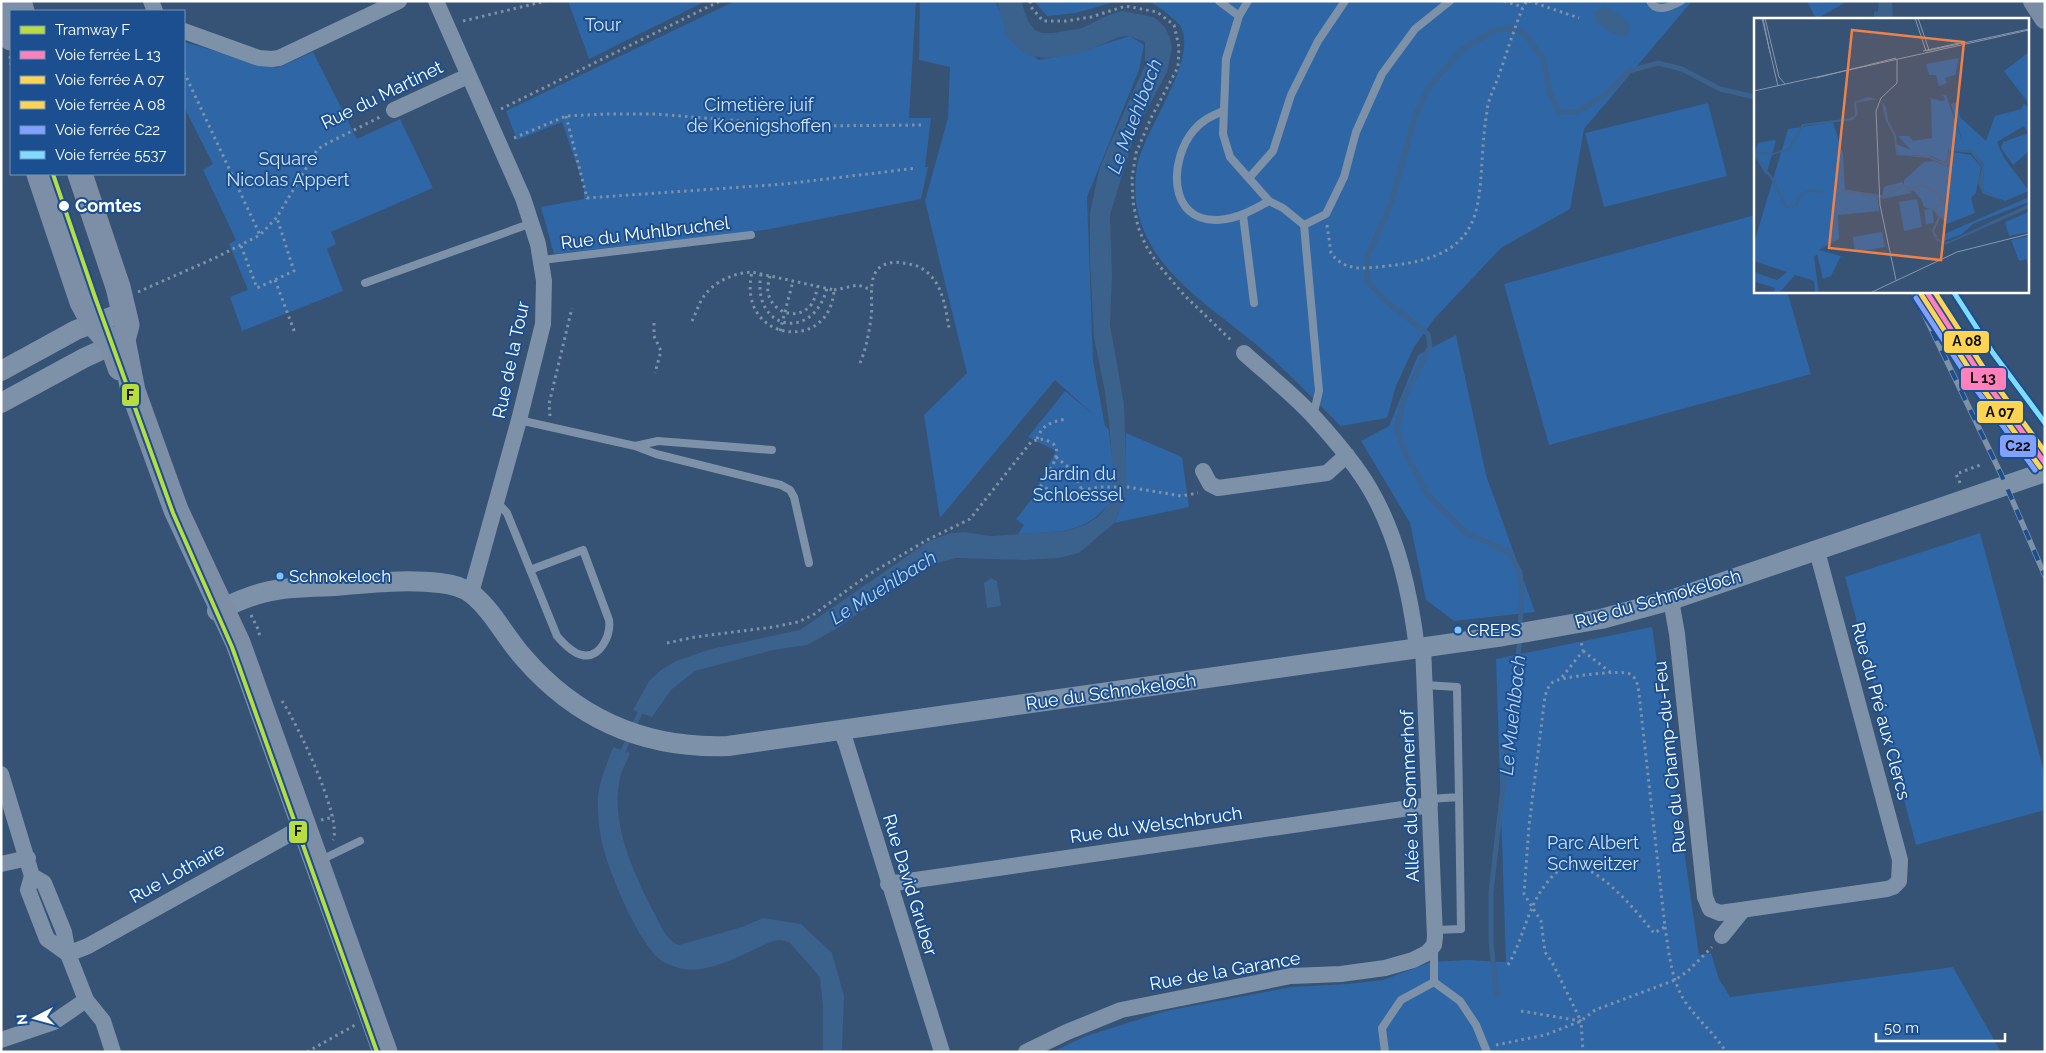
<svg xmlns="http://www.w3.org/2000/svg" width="2046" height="1053" font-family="Raleway,sans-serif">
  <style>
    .green { fill: #2f66a5 }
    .water { fill: #3b618d }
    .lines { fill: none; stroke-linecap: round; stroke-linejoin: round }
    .stream { stroke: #3b618d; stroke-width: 5 }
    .path { stroke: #7d92a8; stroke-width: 3; stroke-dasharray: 2.5 4; stroke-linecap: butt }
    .service { stroke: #7d92a8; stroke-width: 8 }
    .minor { stroke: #7d92a8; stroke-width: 16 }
    .tertiary { stroke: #7d92a8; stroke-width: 20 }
    .secondary { stroke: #798da4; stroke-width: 22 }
    .primary { stroke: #7d8ea7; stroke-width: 25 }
    .rail-casing { stroke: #7e92a7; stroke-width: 5.5 }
    .rail { stroke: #1b4f8f; stroke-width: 4; stroke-dasharray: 11; stroke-linecap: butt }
    .rail-1-casing { stroke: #1b4f8f; stroke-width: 9 }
    .rail-2-casing { stroke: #1b4f8f; stroke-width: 9 }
    .rail-3-casing { stroke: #1b4f8f; stroke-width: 9 }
    .rail-4-casing { stroke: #1b4f8f; stroke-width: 9 }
    .rail-5-casing { stroke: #1b4f8f; stroke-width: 9 }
    .rail-1 { stroke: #ff80ba; stroke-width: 5 }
    .rail-2 { stroke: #fed452; stroke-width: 5 }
    .rail-3 { stroke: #fed452; stroke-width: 5 }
    .rail-4 { stroke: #80a1ff; stroke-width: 5 }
    .rail-5 { stroke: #80dcff; stroke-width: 5 }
    .tram-1-casing { stroke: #1b4f8f; stroke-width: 8 }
    .tram-1 { stroke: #b9dc41; stroke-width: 4 }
    .stop-dot { fill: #fff; stroke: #1b4f8f; stroke-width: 2 }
    .bus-dot { fill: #80c4ff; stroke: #1b4f8f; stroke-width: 2 }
    .labels { text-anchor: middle; stroke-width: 4; stroke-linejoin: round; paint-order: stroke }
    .bus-label { font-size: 17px; fill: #fff; stroke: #1b4f8f; text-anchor: start }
    .park-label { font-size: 18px; fill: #cfe3fa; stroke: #1b4f8f }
    .street-label { font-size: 18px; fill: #fff; stroke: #1b4f8f }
    .stop-label { font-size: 18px; font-weight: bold; fill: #fff; stroke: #1b4f8f; text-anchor: start }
    .water-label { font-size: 19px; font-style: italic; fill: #b5d3f5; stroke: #1b4f8f }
    .inset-river { fill: none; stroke: #3b618d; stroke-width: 2.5 }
    .inset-road { fill: none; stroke: #8697ac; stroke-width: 1 }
    .view { fill: #ee8249; fill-opacity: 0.15; stroke: #ee8249; stroke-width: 2.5 }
    .inset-edge { fill: none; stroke: #fff; stroke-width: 2.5 }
    .line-badge { stroke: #1b4f8f; stroke-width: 2 }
    .pale-badge-label { font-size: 14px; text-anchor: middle; font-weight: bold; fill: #111 }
  </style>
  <rect width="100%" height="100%" fill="#365274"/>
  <path class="green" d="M568 1H706L589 59Z
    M735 1H916L909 118H931L925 167H928L921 199 765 230 554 254 541 207 584 199V186L562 122 517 140 506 111Z
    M920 1H995L1015 43 1039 60 1086 50 1130 36 1144 45 1139 70 1087 197 1093 361 1105 426 1109 430C1110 450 1118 479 1113 498 1111 503 1106 507 1103 510 1081 535 1048 532 1018 534L1024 525 1016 519 1034 496 1033 494 1056 451 1028 437 1065 391 1094 415 1055 380 940 518 924 415 967 373 925 201 948 118 950 67 919 60Z
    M1034 1H1118L1076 13 1047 16Z
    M1146 1H1692L1584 129 1570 209 1501 248 1434 319 1414 347 1396 386 1387 418 1341 426C1314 400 1288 372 1259 347 1211 306 1145 270 1136 201 1135 191 1135 177 1137 167 1143 130 1200 59 1180 25 1177 22 1172 18 1169 15 1162 9 1155 4 1146 1Z
    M1807 1H1848L1816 19Z
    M184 42 277 68 313 52 357 139 400 119 433 188 331 232 336 244 327 249 343 291 242 331 230 297 248 290 229 244 236 240 203 170 213 164 184 107Z
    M1708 103 1727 176 1604 207 1585 133Z
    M1755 215V291H1787L1811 374 1549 445 1504 284Z
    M1456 335 1486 475 1535 612 1454 621 1426 600 1410 523 1361 441 1389 426 1418 355Z
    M1126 433 1182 457 1189 507 1114 523C1130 491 1124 467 1126 433Z
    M1980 533 2045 775V810L1916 845 1845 577Z
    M1652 627 1699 955 1711 953 1719 979 1730 997 1953 967 2001 1052H1052L1086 1036 1166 1011 1291 987 1348 984 1383 980 1431 962 1467 960 1506 962 1496 659Z"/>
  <path class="water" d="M997 1H1021L1028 21 1035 30 1042 33H1053L1082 28 1106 16 1122 11 1154 17 1165 27 1170 38 1172 48 1167 72 1136 130 1110 215 1112 275 1110 325 1124 404 1127 493 1114 523 1079 553 1059 558 1024 560 956 558 938 563 914 575 836 629 807 645 773 650 695 671 671 690 652 717 633 710 649 681 661 670 676 661 711 649 800 630 929 541 951 533 965 532 991 536 1065 531 1085 525 1098 517 1112 500 1114 481 1109 423 1105 392 1094 338 1090 259V213L1099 170 1108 148 1145 65V42L1129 36 1119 37 1079 54 1045 58 1026 55 1011 41 1006 34Z
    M1879 1H1892L1893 19H1874V12L1878 11Z
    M1605 6C1615 13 1631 19 1629 33 1617 41 1606 28 1596 21L1595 11Z
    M991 578 997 581 1001 606 987 608 984 583Z
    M613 747 630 753C628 760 623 767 621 774 609 820 632 869 652 909 659 921 665 940 679 945L742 927 763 918 801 924 832 953 844 996 842 1052H823V1007L820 977 789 942 780 940 773 941C746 952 713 973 683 969 677 968 667 964 662 961 639 945 610 874 603 847 600 835 598 821 598 809 596 787 606 767 613 747Z"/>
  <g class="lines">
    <path class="stream" d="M1520 628 1522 593 1520 572 1509 552 1466 533 1428 495 1405 453 1397 427 1404 398 1430 346 1428 334 1383 299 1367 280 1368 255 1391 204 1415 116 1428 89 1461 50 1495 30 1516 28 1527 37 1543 58 1550 93 1559 112H1577L1605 95 1629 71 1658 63 1682 69 1720 89 1755 97
      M633 728 642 708
      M621 755 630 736
      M1497 996 1491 942V892L1520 639"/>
    <path class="path" d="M1030 1 1031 7 1043 21H1066L1091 17 1126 6 1157 12 1174 25 1179 47 1178 67 1151 118 1136 153 1132 178 1133 202 1138 227 1146 246 1157 263 1184 295 1233 342
      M1504 1 1523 7
      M1529 1 1579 18
      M463 21 546 1
      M10 56 11 65
      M184 72 260 235
      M501 109 720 1
      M566 116 587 198 785 184 917 168
      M514 138 566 116 606 114H656L801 126 924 125
      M1327 225 1331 253C1346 273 1365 268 1387 266 1501 255 1473 195 1487 111 1488 99 1495 87 1499 75 1507 52 1514 29 1523 7L1527 1
      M241 246 257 288 294 271 277 218
      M761 274C751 330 813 343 827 288
      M770 276C769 281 767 287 768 292 771 312 797 322 811 305 815 299 816 293 818 286
      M275 280 295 333
      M834 290 858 285 872 290
      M138 292 215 258 260 235 277 217 317 150 324 145 380 117
      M692 321C696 313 699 303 704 296 715 281 734 273 752 272L834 290C830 354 736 342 752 272
      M654 323V336L661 351 655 373
      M780 331 793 281
      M860 363C866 349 869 333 871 318 874 298 864 268 890 263 897 261 910 264 917 266 942 277 945 305 949 328
      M550 416 549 404 572 308
      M1037 439C1042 425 1051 422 1066 419
      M1056 457 1073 471 1082 490
      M1960 483 1956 474 1983 464
      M251 615 258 629 260 637
      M667 643 695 637 773 627 798 622 813 615 868 575 927 540 970 519 1031 442C1038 439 1043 438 1050 442 1067 449 1046 476 1041 486L1063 496 1082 490 1099 487H1128L1181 496 1198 493
      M1583 651 1610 672
      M1562 677 1583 651 1581 641
      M282 701C296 721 343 819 333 840
      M321 820 334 817
      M1665 927C1669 952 1671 981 1686 1003 1698 1020 1714 1033 1726 1052
      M1508 965C1522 942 1526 914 1541 891 1547 882 1557 868 1569 866 1598 863 1637 912 1654 933L1665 927 1639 694C1638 686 1637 678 1630 674 1622 669 1560 677 1553 682 1548 686 1547 691 1545 696L1529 826 1524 894 1541 921 1545 952 1552 962 1581 1021
      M1521 1011 1581 1021 1583 1052
      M1496 1045 1545 1035 1581 1021 1595 1010 1675 980 1688 971 1712 947
      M307 1052 355 1025"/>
    <path class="service" d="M1219 1 1239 16
      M1248 1 1239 16 1226 59 1223 134 1230 157 1269 201 1283 208 1304 225 1319 391 1313 416
      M1650 1C1657 14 1671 6 1681 1
      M1223 111C1212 116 1202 120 1194 130 1169 159 1167 222 1218 220 1237 219 1253 210 1269 201
      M1249 178 1273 151 1291 95 1318 41 1345 1
      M1243 215 1254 303
      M1304 225 1326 214 1344 177 1356 132 1382 74 1415 29 1450 1
      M542 260 751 235
      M365 283 532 223
      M519 420 635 446 656 454 781 485 790 490 794 497 809 563
      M635 446 658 441 772 450
      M497 502 507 513 557 636C563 643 572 653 582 655 601 659 611 634 609 620L583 550 530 570
      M1425 685 1457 687 1459 797
      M1430 799 1459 797 1461 929 1435 930
      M319 861 360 841
      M1434 982 1460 1001 1476 1025 1487 1052
      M1434 982V947
      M1385 1052 1382 1028 1401 1000 1434 982"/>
    <path class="minor" d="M151 1 155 11
      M436 1 523 198 538 244 544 281 543 324 519 420 471 593
      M184 31 259 58 272 59 279 58 399 1
      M394 110 468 76
      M1244 353C1267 374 1293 394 1314 417 1334 439 1355 463 1370 489 1398 537 1410 593 1417 648
      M1203 471 1210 484 1218 488 1327 473 1347 455
      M1671 600 1677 634 1705 897 1710 909 1720 913 1887 889 1893 887 1899 881 1900 860 1817 551
      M841 731 846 743 942 1052
      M1 774 32 876 28 890 47 939 68 954
      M1 864 28 858
      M32 876 44 883 64 932 68 954 86 1000 103 1021 113 1052
      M888 884 1430 805
      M1722 936 1743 910
      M68 954 88 946 304 826
      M1 1040 54 1022 86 1000
      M1026 1052 1067 1032 1121 1010 1291 976 1341 974 1385 968 1413 960 1427 953 1434 945 1435 937 1423 646"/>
    <path class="tertiary" d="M1 371 76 330 124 312
      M1 403 84 358 123 340
      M217 611C231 604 247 597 262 593 285 587 310 587 334 586 368 583 405 579 440 583 450 584 463 587 472 594 493 611 506 638 524 658 578 720 647 749 728 746L1504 636 1601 619 1671 600 2045 472"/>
    <path class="secondary" d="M2034 1 2045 18"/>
    <path class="primary" d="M19 1 22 11
      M1 7 11 38
      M39 174 82 302 94 324 112 345 120 368
      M80 174 118 287 127 325 123 340 133 391 176 510 238 643 385 1052"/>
    <g class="rail-casing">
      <path id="rail" d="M1913 291 2001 474 2045 576"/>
    </g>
    <use href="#rail" class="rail"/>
    <g class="rail-1-casing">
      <path id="rail-1" d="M1926 291 1980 374 2045 463"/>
    </g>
    <g class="rail-2-casing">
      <path id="rail-2" d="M1921 294 1975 378 2040 467"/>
    </g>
    <g class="rail-3-casing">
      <path id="rail-3" d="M1934 291 1985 370 2045 452"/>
    </g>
    <g class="rail-4-casing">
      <path id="rail-4" d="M1916 298 1970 381 2035 470"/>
    </g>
    <g class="rail-5-casing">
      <path id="rail-5" d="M1953 291 1993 353 2045 423"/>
    </g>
    <use href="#rail-1" class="rail-1"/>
    <use href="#rail-2" class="rail-2"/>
    <use href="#rail-3" class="rail-3"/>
    <use href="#rail-4" class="rail-4"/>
    <use href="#rail-5" class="rail-5"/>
    <g class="tram-1-casing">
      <path id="tram-1" d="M53 174 95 297 173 513 232 647 377 1052"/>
    </g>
    <use href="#tram-1" class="tram-1"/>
  </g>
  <circle class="stop-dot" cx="64" cy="206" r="6"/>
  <g class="bus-dot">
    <circle cx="280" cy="576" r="4.5"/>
    <circle cx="1458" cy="630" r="4.5"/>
  </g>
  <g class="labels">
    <g class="bus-label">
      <text x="289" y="582">Schnokeloch</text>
      <text x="1467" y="636">CREPS</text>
    </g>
    <g class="park-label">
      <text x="603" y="31">Tour</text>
      <text x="759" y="111">Cimetière juif<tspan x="759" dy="21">de Koenigshoffen</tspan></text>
      <text x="288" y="165">Square<tspan x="288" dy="21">Nicolas Appert</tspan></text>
      <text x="1078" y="480">Jardin du<tspan x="1078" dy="21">Schloessel</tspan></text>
      <text x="1593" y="849">Parc Albert<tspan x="1593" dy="21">Schweitzer</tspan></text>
    </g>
    <g class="street-label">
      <text transform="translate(382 95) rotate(-26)" y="6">Rue du Martinet</text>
      <text transform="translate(645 233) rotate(-7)" y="6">Rue du Muhlbruchel</text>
      <text transform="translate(511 360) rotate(-78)" y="6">Rue de la Tour</text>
      <text transform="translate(1658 599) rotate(-16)" y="6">Rue du Schnokeloch</text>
      <text transform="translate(1111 692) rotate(-8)" y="6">Rue du Schnokeloch</text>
      <text transform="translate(1881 711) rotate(75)" y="6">Rue du Pré aux Clercs</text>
      <text transform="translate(1670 757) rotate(-96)" y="6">Rue du Champ-du-Feu</text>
      <text transform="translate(1410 796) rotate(-92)" y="6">Allée du Sommerhof</text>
      <text transform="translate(1156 825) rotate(-8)" y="6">Rue du Welschbruch</text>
      <text transform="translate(177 873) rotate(-29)" y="6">Rue Lothaire</text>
      <text transform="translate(910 885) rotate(73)" y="6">Rue David Gruber</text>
      <text transform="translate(1225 971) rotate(-10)" y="6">Rue de la Garance</text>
    </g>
    <g class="stop-label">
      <text x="75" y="212">Comtes</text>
    </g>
    <g class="water-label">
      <text transform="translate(1134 116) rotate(-69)" y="7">Le Muehlbach</text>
      <text transform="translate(883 587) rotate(-32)" y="7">Le Muehlbach</text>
      <text transform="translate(1512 715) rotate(-84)" y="7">Le Muehlbach</text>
    </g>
  </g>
  <g transform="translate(1754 18)">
    <rect width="275" height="275" fill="#365274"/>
    <path d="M275 34V86L250 53ZM205 40 201 57 191 60 193 65 185 68 182 57H175L172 46ZM189 77H192L210 128 197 86 203 84 206 99 232 123 241 98 267 91 270 85 275 91 274 134 259 147 247 130 249 124 274 115 270 108 243 124 250 140 275 173 251 183 231 175 227 166 230 147 219 133 194 132 192 145 177 138 144 137 142 126 157 132 144 118H155L159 123 178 120 177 80 187 83 191 82ZM79 104 89 137 91 173 123 176 125 193 84 197 85 221 65 232 87 238 77 258 69 261 63 236 60 239 65 275H61L60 263 41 257 25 275H19L21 270 2 264 0 269V254L23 262 33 254 0 243V225L34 111ZM20 122 22 123 12 157 0 137 4 125ZM198 134 217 137 227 149 222 175 217 180 221 195 193 206 178 191 180 205 172 206 170 192 177 191 170 189 167 181 160 173 153 168H151L158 175 128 181 130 169 148 164 150 167V162L170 144 180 143 194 149ZM275 179V184L219 206 208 216 190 223 188 217ZM163 181 168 209 150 213 145 184ZM275 194V214L255 218 251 204ZM128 214 131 229 101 234 99 219ZM275 218V248L272 241 265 243 257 222Z" fill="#2f66a5"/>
    <path d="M113 79 124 81 102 85 104 96 99 102 49 108 36 132 18 137H0V133L19 135 34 130 48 106 97 100 101 97 100 84ZM127 83 132 89 134 102 142 117 144 137 175 138 192 145 195 131 220 133 230 148 229 172 250 184 228 175 224 165 228 149 217 135 196 133V146L192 148 175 140 142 137 140 118 132 103ZM275 186V190L189 228 192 236 188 231V228L191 226 182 222 183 219 188 224 196 223Z" fill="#3b618d"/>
    <path class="inset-river" d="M0 136 19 162 32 189 42 187 46 178 55 172 69 174M87 172 130 179 149 168 157 172 167 167 182 173 190 185 181 189 185 200 179 213 182 219"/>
    <path class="inset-road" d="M8 0 24 68M9 0 16 35M11 0 25 59 31 66M161 0 172 33M164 0 175 32M169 33 205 25M172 33 275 11M62 60 142 40M0 73 275 12M142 262 126 187 122 93 127 80 143 65V41M116 275 203 234 275 216"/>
    <path class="view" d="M98 12 210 24 187 242 75 230Z"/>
    <rect width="275" height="275" class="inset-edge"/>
  </g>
  <g class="line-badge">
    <rect x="1943" y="330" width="47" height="24" rx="5" fill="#fed452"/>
    <rect x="1960" y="367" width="47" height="24" rx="5" fill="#ff80ba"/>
    <rect x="121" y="383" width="19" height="24" rx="5" fill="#b9dc41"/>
    <rect x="1976" y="400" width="48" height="24" rx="5" fill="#fed452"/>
    <rect x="1999" y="434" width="38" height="24" rx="5" fill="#80a1ff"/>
    <rect x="288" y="820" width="20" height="24" rx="5" fill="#b9dc41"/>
  </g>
  <g class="pale-badge-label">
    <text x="1967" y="346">A 08</text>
    <text x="1983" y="383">L 13</text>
    <text x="130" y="400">F</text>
    <text x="2000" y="417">A 07</text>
    <text x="2018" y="451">C22</text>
    <text x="298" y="836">F</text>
  </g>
  <rect width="2046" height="1053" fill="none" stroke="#ffffff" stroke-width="5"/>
  <rect x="10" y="10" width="175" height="165" fill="#1b4f8f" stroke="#7695bc"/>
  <rect x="20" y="26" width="25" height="8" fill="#b9dc41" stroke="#7695bc"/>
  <text x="55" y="35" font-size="15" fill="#ffffff">Tramway F</text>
  <rect x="20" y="51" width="25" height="8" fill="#ff80ba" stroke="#7695bc"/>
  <text x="55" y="60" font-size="15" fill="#ffffff">Voie ferrée L 13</text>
  <rect x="20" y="76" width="25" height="8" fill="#fed452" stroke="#7695bc"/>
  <text x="55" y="85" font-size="15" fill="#ffffff">Voie ferrée A 07</text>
  <rect x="20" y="101" width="25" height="8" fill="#fed452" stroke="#7695bc"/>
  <text x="55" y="110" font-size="15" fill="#ffffff">Voie ferrée A 08</text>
  <rect x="20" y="126" width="25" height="8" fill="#80a1ff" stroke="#7695bc"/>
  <text x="55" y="135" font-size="15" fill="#ffffff">Voie ferrée C22</text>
  <rect x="20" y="151" width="25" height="8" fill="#80dcff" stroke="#7695bc"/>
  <text x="55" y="160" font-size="15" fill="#ffffff">Voie ferrée 5537</text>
  <g transform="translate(35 1018) rotate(264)" stroke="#1b4f8f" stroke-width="4" paint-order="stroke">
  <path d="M0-4L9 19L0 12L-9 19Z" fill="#ffffff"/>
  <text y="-8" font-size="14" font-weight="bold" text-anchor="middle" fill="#ffffff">N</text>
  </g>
  <path d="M1876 1033v8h129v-8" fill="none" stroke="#ffffff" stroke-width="2.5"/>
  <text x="1884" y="1033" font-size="15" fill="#ffffff" stroke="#1b4f8f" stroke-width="4" paint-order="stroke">50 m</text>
</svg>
